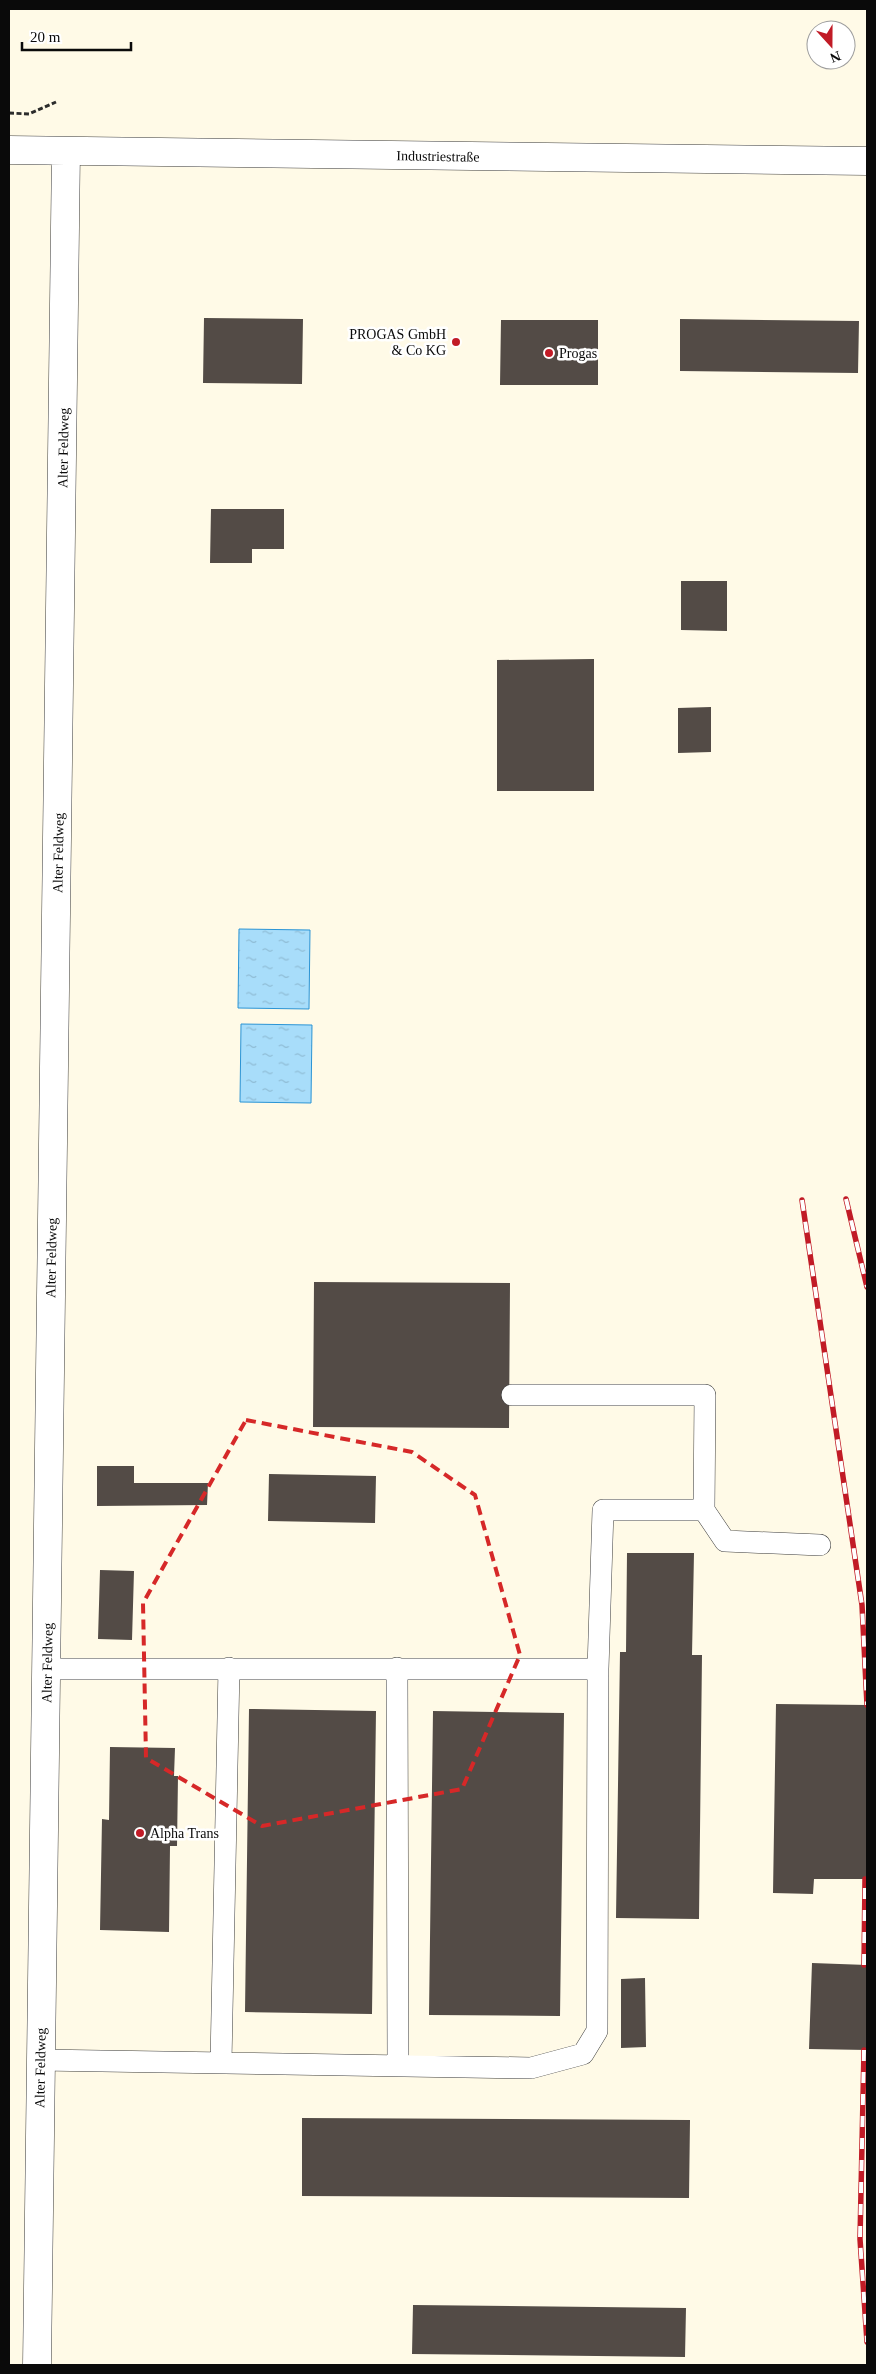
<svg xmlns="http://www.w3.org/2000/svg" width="876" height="2374" font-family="'Times New Roman',serif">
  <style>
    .water { fill: url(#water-ripples); stroke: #2b94d5 }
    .building { fill: #534b46 }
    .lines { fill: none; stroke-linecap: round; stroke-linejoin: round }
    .lane-casing { stroke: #3d3d3d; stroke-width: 22 }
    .street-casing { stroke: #3d3d3d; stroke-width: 29 }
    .path { stroke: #2c2c2c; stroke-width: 3; stroke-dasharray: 5 2.5; stroke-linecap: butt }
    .lane { stroke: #fff; stroke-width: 21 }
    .street { stroke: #fff; stroke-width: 28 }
    .rail-casing { stroke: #c11b26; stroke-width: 5.5 }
    .rail { stroke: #fff; stroke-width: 4; stroke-dasharray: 11; stroke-linecap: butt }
    .marked { fill: none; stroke: #d62828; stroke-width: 4; stroke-dasharray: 10 6; stroke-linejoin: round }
    .poi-dot { fill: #c11b26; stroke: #fff; stroke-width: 2 }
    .labels { text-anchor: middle; stroke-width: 5; stroke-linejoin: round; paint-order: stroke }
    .street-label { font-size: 14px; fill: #0a0a0a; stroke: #fff }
    .poi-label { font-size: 14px; fill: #0a0a0a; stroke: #fff; text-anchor: start }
  </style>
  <defs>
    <pattern id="water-ripples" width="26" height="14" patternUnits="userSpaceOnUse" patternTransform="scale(1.25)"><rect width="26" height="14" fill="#a8ddfa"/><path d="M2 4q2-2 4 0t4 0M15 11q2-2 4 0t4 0" fill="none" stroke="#8fbcd5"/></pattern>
  </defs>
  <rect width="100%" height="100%" fill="#fffae7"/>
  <path class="water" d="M239 929 310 930 309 1009 238 1008Z
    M241 1024 312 1025 311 1103 240 1102Z"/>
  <path class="building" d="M204 318 303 319 302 384 203 383Z
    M680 319 859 321 858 373 680 371Z
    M501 320H598V385H500Z
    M211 509H284V549H252V563H210Z
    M681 581H727V631L681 630Z
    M594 659V791H497V660Z
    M711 707V752L678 753V708Z
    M314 1282 510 1283 509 1428 313 1427Z
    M97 1466H134V1483H208L207 1505 97 1506Z
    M269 1474 376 1476 375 1523 268 1521Z
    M627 1553H694L692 1655H702L699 1919 616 1918 620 1652H626Z
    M100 1570 134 1571 132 1640 98 1639Z
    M776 1704 867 1705V1879H814L813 1894 773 1893Z
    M249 1709 376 1711 372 2014 245 2012Z
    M433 1711 564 1713 560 2016 429 2015Z
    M110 1747 175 1748 174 1776H178L177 1846H170L169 1932 100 1930 102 1819 109 1820Z
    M812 1963 867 1965V2050L809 2049Z
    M645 1978 646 2047 621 2048V1979Z
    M302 2118 690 2120 689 2198 302 2196Z
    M413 2305 686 2308 685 2357 412 2354Z"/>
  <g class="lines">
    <g class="lane-casing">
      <path id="lane" d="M512 1395H705L704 1510
        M397 1668 398 2065
        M598 1669 603 1510H704L725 1541 820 1545
        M40 2060 531 2068 583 2054 597 2031 598 1669H47
        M221 2062 229 1668"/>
    </g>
    <g class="street-casing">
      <path id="street" d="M9 150 867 161
        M37 2365 66 151"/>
    </g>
    <path class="path" d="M9 113 29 114 56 102"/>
    <use href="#lane" class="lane"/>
    <use href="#street" class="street"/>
    <g class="rail-casing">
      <path id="rail" d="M846 1199 867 1287
        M802 1200 862 1605 867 1705
        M864 1965 865 1879
        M864 2050 860 2239 867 2342"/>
    </g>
    <use href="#rail" class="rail"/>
  </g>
  <path class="marked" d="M246 1420 412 1452 475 1495 520 1655 462 1789 262 1826 146 1758 143 1603Z"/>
  <g class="poi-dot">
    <circle cx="456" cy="342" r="5"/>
    <circle cx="549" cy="353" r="5"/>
    <circle cx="140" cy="1833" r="5"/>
  </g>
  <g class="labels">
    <g class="street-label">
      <text transform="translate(438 156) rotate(1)" y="5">Industriestraße</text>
      <text transform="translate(63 448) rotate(-89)" y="5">Alter Feldweg</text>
      <text transform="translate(58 853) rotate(-89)" y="5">Alter Feldweg</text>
      <text transform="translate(51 1258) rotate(-89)" y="5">Alter Feldweg</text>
      <text transform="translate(47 1663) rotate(-89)" y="5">Alter Feldweg</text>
      <text transform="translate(40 2068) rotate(-89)" y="5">Alter Feldweg</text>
    </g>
    <g class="poi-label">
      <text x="446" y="339" text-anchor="end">PROGAS GmbH<tspan x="446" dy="16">&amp; Co KG</tspan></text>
      <text x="559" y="358">Progas</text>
      <text x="150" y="1838">Alpha Trans</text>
    </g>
  </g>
  <rect width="876" height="2374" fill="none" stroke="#0a0a0a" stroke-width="20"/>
  <g transform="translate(831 45) rotate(159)"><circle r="24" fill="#ffffff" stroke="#9d9d9d"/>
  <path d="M0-4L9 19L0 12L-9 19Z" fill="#c11b26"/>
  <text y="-8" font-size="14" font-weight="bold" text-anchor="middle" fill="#0a0a0a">N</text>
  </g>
  <path d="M22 42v8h109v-8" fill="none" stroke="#0a0a0a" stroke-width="2.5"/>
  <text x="30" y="42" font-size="15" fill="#0a0a0a" stroke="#ffffff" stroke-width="4" paint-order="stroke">20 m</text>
</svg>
